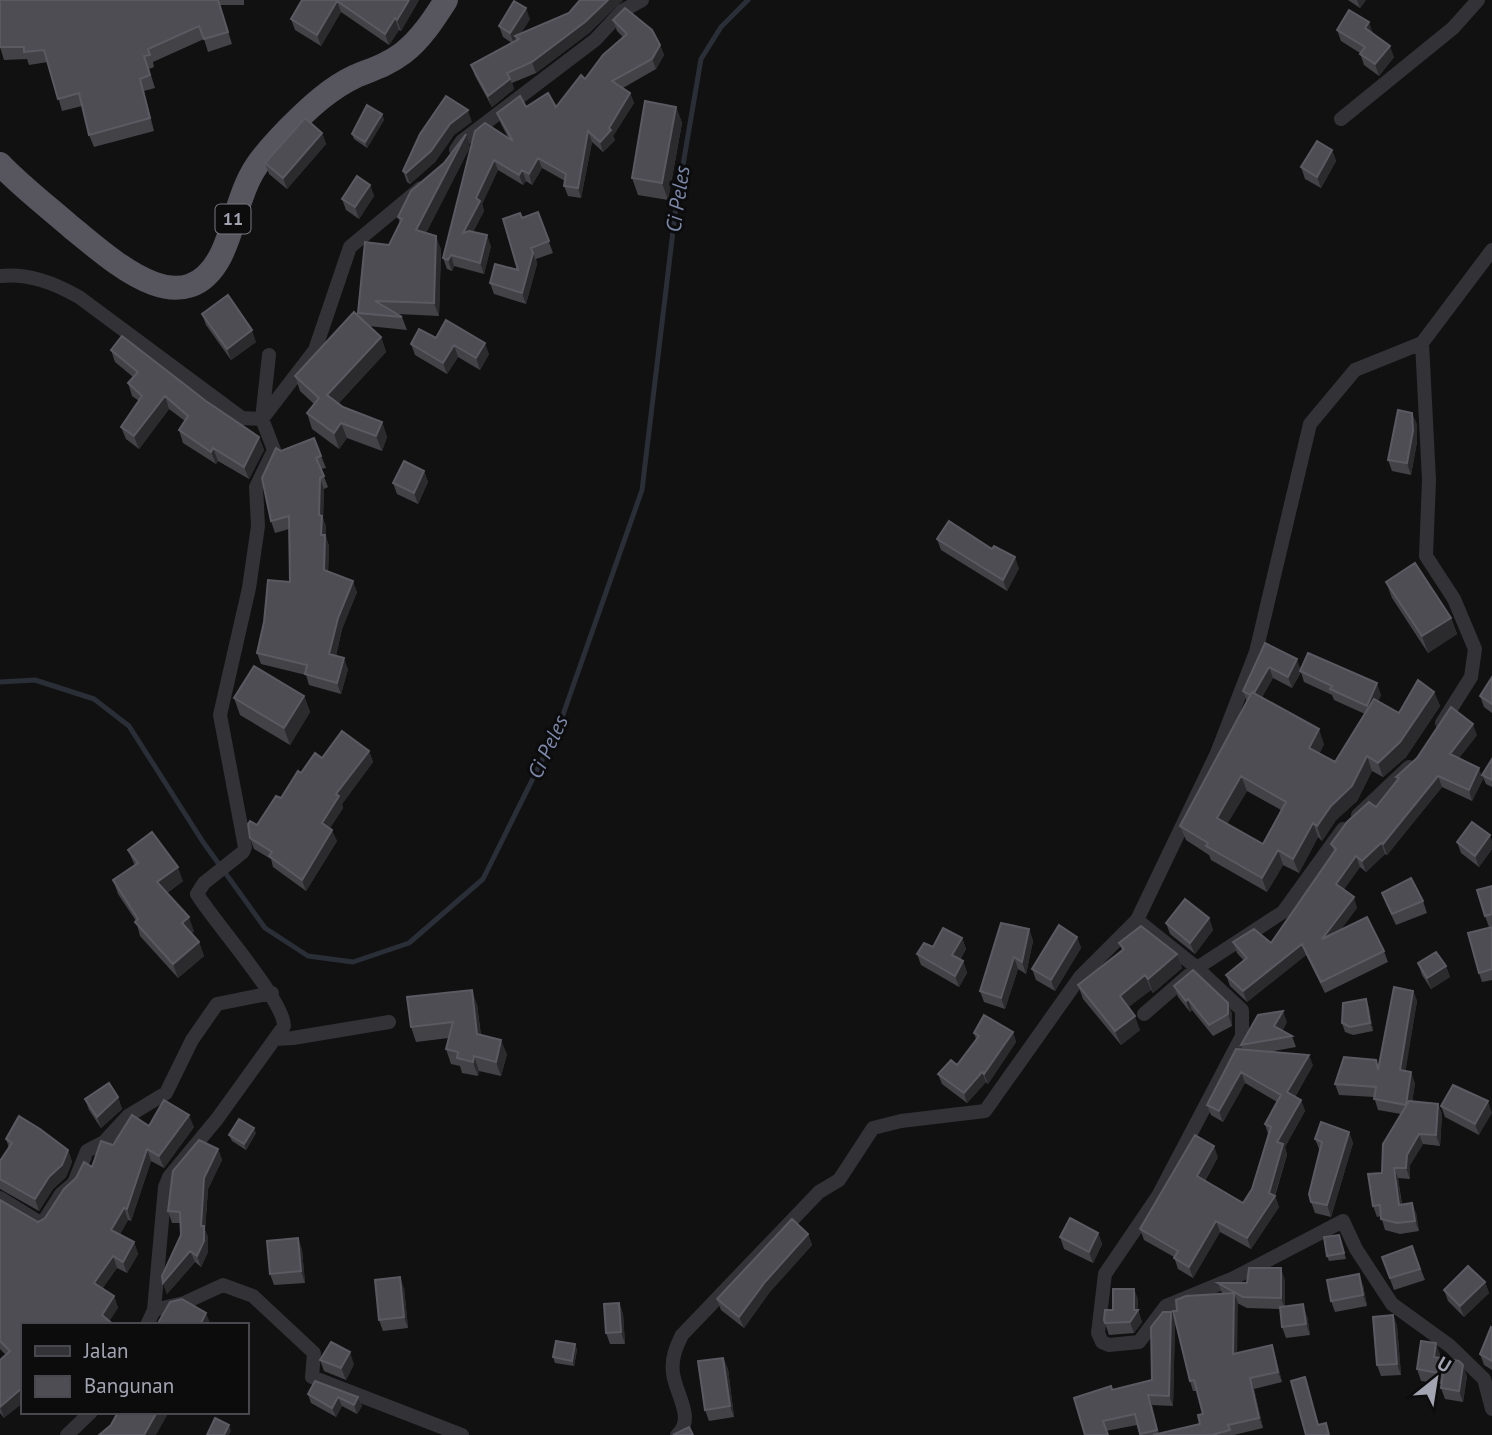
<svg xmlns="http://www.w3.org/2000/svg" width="1492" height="1435" font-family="'PT Sans',sans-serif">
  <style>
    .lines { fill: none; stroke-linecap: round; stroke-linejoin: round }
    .stream { stroke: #2a2e37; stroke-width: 5 }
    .minor { stroke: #333237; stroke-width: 14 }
    .trunk { stroke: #57565f; stroke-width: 24 }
    .wall { fill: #434247; fill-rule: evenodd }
    .shaded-wall { fill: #2b2a2d }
    .building { fill: #4e4d53; stroke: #5b5a62; stroke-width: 2; fill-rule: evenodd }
    .labels { text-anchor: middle; stroke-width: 6; stroke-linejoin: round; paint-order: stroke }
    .shield { fill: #0c0c0d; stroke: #767680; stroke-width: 2 }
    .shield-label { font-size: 18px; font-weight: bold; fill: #a3a4b2 }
    .water-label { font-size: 21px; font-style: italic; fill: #7c89ab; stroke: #0c0c0d }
  </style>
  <rect width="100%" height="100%" fill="#111112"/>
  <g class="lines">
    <path class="stream" d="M0 682 35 680 94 699 129 726 203 842 265 928 308 956 353 962 409 943 483 879 559 726 642 490 676 206 701 59 721 27 748 0"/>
    <path class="minor" d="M1341 119 1453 28 1478 0
      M456 150 462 141 595 40 622 11 642 0
      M0 276C29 273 54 283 79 297L242 418 262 419 269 355
      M1422 343 1429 480 1426 556 1454 599 1475 649 1471 677 1442 723
      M1358 815 1409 767
      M1137 920 1197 968 1242 1010V1036L1158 1196 1105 1274 1098 1333 1102 1342 1109 1345 1139 1342 1166 1306 1234 1278 1343 1221 1356 1249 1392 1304 1450 1346 1484 1379 1492 1409
      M1144 1014 1197 968 1283 912 1343 829
      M275 1039 293 1038 389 1022
      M0 1198 42 1224 61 1194 74 1183 87 1151 104 1142 128 1116 166 1093 192 1040 217 1004 272 993
      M154 1310 184 1303 223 1285 253 1296 314 1353 312 1377 462 1435
      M147 1325 154 1310 165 1187 169 1177 217 1119 284 1026C284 1000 214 922 197 894L204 883 243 852 245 847 220 715 249 588 258 526 256 487 274 450 262 419 315 350 350 247 421 188
      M67 1435 91 1412
      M677 1435C696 1419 675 1393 673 1373 671 1359 676 1347 682 1335L819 1192 839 1180 873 1128 901 1121 985 1111 1080 977 1137 920 1217 753 1256 652 1310 424 1355 370 1422 343 1492 250"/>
    <path class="trunk" d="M0 164C22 187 47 206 71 227 110 258 182 328 220 257 233 232 237 202 250 177 259 159 275 143 289 128 309 108 330 88 356 76 373 69 387 65 403 53 421 39 434 19 446 0"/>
  </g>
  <path class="wall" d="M0 0H244V5H220L232 44 208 52 204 39 153 62 154 67 149 69 155 88 144 91 154 131 94 147 89 135 82 106 62 111 48 62 29 65 27 59 4 60 0 47Z
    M302 0H419L401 31 399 30 389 45 341 12 321 46 295 30 291 19Z
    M580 0H623L589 33 536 73 512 83 514 89 492 107 475 76 471 65 512 43 503 37 499 26 530 19 521 33 569 13Z
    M1348 0H1366L1360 8Z
    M613 20 660 45 664 55 656 69 623 88 630 93 634 103 613 136 615 140 603 152 592 142 581 198 568 196 564 186 565 181 542 168 532 185 526 181 523 185 498 170 482 204 484 211 473 232 491 246 484 274 454 266 452 271 447 269 443 258 475 131 509 139 501 124 497 113 526 107H556L585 79 623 37 617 31Z
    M1337 30 1373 33 1394 57 1379 76 1364 65 1360 53 1341 41Z
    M676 107 682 123 668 200 638 195 632 178Z
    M382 114 384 120 367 148 354 139 352 134Z
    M472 122 454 135 435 162 410 184 407 182 403 171Z
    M322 133 326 144 287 189 269 174 265 163Z
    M470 147 426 233 441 249 439 316 398 314 402 317 407 330 368 326 381 337 386 352 338 404 343 407 382 422 387 437 382 451 347 438 339 449 312 429 307 413 314 404 300 391 295 376 360 319 358 313 400 223 398 217Z
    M1332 150 1336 161 1321 188 1305 179 1301 167Z
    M370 185 374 196 359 219 346 210 342 199Z
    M538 212 553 253 536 259 537 264 526 304 494 294 490 283 518 270 522 218Z
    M202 314 256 342 231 360 206 325Z
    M436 338 489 354 480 370 458 357 447 374 415 355 411 344Z
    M111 350 206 401 259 437 264 450 249 479 218 461 216 464 183 443 179 430 185 421 169 409 139 449 126 439 121 427 139 401 132 396 128 383 133 377 115 362Z
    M1417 424V442L1411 475 1392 471 1388 460Z
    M314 438 326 468 321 469 328 487 324 489 323 518 326 527V537L329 546 328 571 357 592 342 629 336 656 348 669 341 694 309 685 306 675 261 664 257 653 290 582 289 529 275 533 271 521 281 451Z
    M424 471 428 482 418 504 397 494 393 483Z
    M937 539 1019 568 1007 591 941 550Z
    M1386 582 1451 618 1457 634 1428 653 1392 598Z
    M1265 643 1301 669 1381 695 1378 701 1399 713 1434 692 1440 706 1406 757 1383 777 1372 771 1357 801 1336 820 1322 841 1318 837 1299 873 1283 865 1267 892 1211 860 1209 855 1186 840 1180 826 1247 702 1243 691ZM1301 672 1304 682 1332 695 1334 700 1365 714 1335 762 1319 754 1324 744 1262 697 1273 678 1292 688ZM1247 791 1281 810 1263 844 1227 824Z
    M1492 677V713L1484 707 1480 696Z
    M304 696 310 712 290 745 240 715 234 698Z
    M1477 735 1459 758 1483 779 1472 801 1442 787 1387 855 1385 854 1366 872 1360 867 1344 889 1357 908 1341 929 1384 951 1388 962 1325 993 1306 955 1247 1002 1230 986 1226 975 1244 961 1237 953 1233 942 1271 943 1334 851 1331 844 1376 807 1397 780 1396 777Z
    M369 751 373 762 342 804 343 808 330 828 337 841 306 891 273 867 271 859 254 849 250 838 257 825 281 798 301 773 322 758Z
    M1492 759V787L1486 784 1482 775Z
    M1492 841V849L1479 867 1461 853 1457 842Z
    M128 850 183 881 167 893 194 931 191 934 199 942 204 956 178 978 140 936 136 921 118 894 113 880 135 866Z
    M1492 886V926L1489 927 1485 916Z
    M1382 893 1423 901 1427 913 1396 925 1386 904Z
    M1209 918 1213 930 1195 954 1170 934 1166 923Z
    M1492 927V980L1482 982 1479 973Z
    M1029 929 1033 941 1026 974 1018 969 1005 1009 984 1002 980 991Z
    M1077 937 1081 948 1055 991 1036 980 1032 969Z
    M962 938 966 949 960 960 963 961 967 973 959 987 921 965 917 954 933 947Z
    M1119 943 1177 954 1182 968 1153 993 1151 990 1128 1007 1140 1030 1121 1045 1083 999 1078 985 1122 950Z
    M1418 963 1446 966 1450 977 1431 989 1422 975Z
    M1174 986 1228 1003 1232 1014V1026L1213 1036 1192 1010 1190 1012 1178 997Z
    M1413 991 1417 1001 1405 1071 1415 1083 1412 1102 1438 1104 1442 1114 1440 1146 1423 1144 1410 1165V1179L1398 1178 1402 1204 1416 1213 1419 1231 1400 1234 1385 1230 1381 1216 1377 1217 1373 1206 1382 1173 1401 1114 1378 1110 1374 1097 1339 1095 1335 1084 1379 1067Z
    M1366 999 1369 1008 1373 1031 1353 1035 1345 1032 1342 1023Z
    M477 1004 481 1035 507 1054 501 1076 479 1071 478 1076 462 1073 460 1066 451 1064 446 1049 449 1038 416 1042 411 1027Z
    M1287 1022 1282 1031 1292 1036 1296 1047 1269 1052 1313 1065 1295 1097 1301 1100 1305 1111 1285 1147 1287 1155 1275 1196 1279 1207 1251 1249 1220 1232 1193 1278 1178 1269 1174 1257 1144 1240 1140 1229 1218 1157 1205 1181 1243 1203 1252 1189 1268 1134 1265 1124 1277 1102 1245 1083 1223 1122 1211 1115 1207 1105 1243 1050 1241 1045Z
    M1013 1032 1016 1042 988 1084 986 1082 967 1103 942 1084 938 1074 957 1065 976 1039 974 1033Z
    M118 1097 122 1109 101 1128 89 1110 85 1099Z
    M1488 1101 1479 1135 1445 1117 1441 1106Z
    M149 1126 194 1127 164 1168 151 1161 131 1221 128 1220 120 1234 134 1242 138 1254 127 1273 117 1268 102 1289 114 1296 118 1308 23 1325 4 1418 0 1413V1360L6 1355 0 1349V1200L38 1222 45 1218 113 1145Z
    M1349 1132 1353 1143 1331 1217 1315 1213 1311 1202 1320 1151 1315 1139Z
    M256 1133 246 1150 232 1141 229 1135Z
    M6 1139 68 1150 72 1162 66 1177 53 1189 39 1211 0 1189V1161L9 1148Z
    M218 1149 222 1160 208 1189 205 1230 208 1237V1252L201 1267 195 1262 167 1294 163 1283 181 1235 180 1223H172L168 1211Z
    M1098 1233 1102 1244 1093 1263 1064 1249 1060 1237Z
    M808 1234 812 1245 769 1293 744 1328 721 1310 717 1299Z
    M298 1238 302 1250 305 1283 274 1285 270 1274Z
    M1341 1241 1346 1259 1329 1261 1327 1256Z
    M1412 1246 1425 1280 1394 1290 1382 1257Z
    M1285 1280V1306L1307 1316 1310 1335 1286 1338 1282 1327 1280 1309 1247 1308 1237 1303V1353L1272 1345 1275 1355 1282 1382 1254 1389 1263 1428 1234 1435H1140L1137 1425 1085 1435 1112 1390 1152 1380 1171 1312 1175 1322 1173 1406 1152 1405 1159 1434 1200 1424 1203 1414 1197 1391H1193L1190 1381 1177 1311 1222 1293 1218 1283H1247Z
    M1485 1282 1489 1293 1464 1317 1448 1301 1444 1290Z
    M1363 1285 1367 1306 1335 1312 1331 1301Z
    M404 1288 408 1328 383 1331 379 1320Z
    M1134 1289 1138 1300V1310L1142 1322 1134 1333 1109 1335 1104 1320Z
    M619 1303 623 1314 625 1344H610L606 1333Z
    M1393 1315 1397 1326 1401 1375 1381 1376 1377 1365Z
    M1492 1328V1370L1484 1365 1480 1354Z
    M575 1344 577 1350 574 1366 555 1363 553 1357Z
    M1440 1354 1439 1358 1467 1376 1463 1402 1445 1399 1441 1388V1384L1421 1381 1417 1369Z
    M723 1358 728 1369 734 1417 709 1421 705 1410Z
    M320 1360 354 1364 346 1380 324 1371Z
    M308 1394 358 1397 362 1406 357 1414 342 1406 336 1417 311 1403Z"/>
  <path class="shaded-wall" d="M409 0H419L401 31 397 20Z
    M608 0H623L589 33 536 73 532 62Z
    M1357 0H1366L1360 8Z
    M337 1 341 12 321 46 317 35Z
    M526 8 530 19 518 38 515 36 516 41 514 44 510 33Z
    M395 18 399 30 389 45 385 34Z
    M1369 22 1373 33 1369 39 1365 28Z
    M660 45 664 55 656 69 652 59Z
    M1390 46 1394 57 1379 76 1375 64Z
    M140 79 144 91 154 131 150 118Z
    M510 79 514 89 492 107 488 96Z
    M630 93 634 103 613 136 615 140 603 152 600 142Z
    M676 107 682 123 668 200 662 183Z
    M468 110 472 122 454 135 435 162 410 184 406 173 450 124Z
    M382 114 384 120 367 148 365 142Z
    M588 131 592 142 581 198 578 188Z
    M322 133 326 144 287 189 283 178Z
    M466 134 470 147 421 243 416 230Z
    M1332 150 1336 161 1321 188 1317 177Z
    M538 158 542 168 532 185 529 174Z
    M494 160 498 170 482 204 484 211 467 243 463 233 476 198Z
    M522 170 526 181 523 185 519 175Z
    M370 185 374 196 359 219 355 207Z
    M487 235 491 246 484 274 480 263Z
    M436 236 441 249 439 316 434 303Z
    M533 253 537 264 526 304 522 293Z
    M451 255 454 266 452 271 448 260Z
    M252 330 256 342 231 360 227 349Z
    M381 337 386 352 332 410 327 395Z
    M485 343 489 354 480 370 476 358Z
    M454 345 458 357 447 374 443 363Z
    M165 396 169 409 139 449 134 436Z
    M1412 413 1417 424V442L1411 475 1407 463Z
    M382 422 387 437 382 451 376 436Z
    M341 423 347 438 339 449 334 433Z
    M259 437 264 450 249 479 244 467Z
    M213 448 218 461 216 464 211 452Z
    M424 471 428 482 418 504 414 493Z
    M320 478 324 489 323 518 326 527V537L329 546 328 581 324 570 319 515Z
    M1015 557 1019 568 1007 591 1003 580Z
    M353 581 357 592 342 629 334 665 329 654 338 618Z
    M1451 618 1457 634 1428 653 1422 636Z
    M344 658 348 669 341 694 337 683Z
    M1297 659 1301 671 1292 688 1288 677Z
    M1269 667 1273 678 1256 707 1252 696Z
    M1377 683 1381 695 1371 717 1367 706Z
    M1434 692 1440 706 1406 757 1383 777 1378 763Z
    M304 696 310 712 290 745 284 728Z
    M1473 724 1477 735 1454 765 1450 754Z
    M1319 729 1324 744 1314 763 1309 748Z
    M369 751 373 762 342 804 343 808 326 834 322 823 336 794Z
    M1367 756 1372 771 1357 801 1336 820 1322 841 1317 826Z
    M1479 768 1483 779 1472 801 1469 790Z
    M1241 776 1247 791 1222 832 1217 818Z
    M1438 776 1442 787 1387 855 1383 844Z
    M1313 823 1318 837 1299 873 1293 859Z
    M332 830 337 841 306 891 302 880Z
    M1490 835 1492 841V849L1479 867 1475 856Z
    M1381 843 1385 854 1366 872 1362 861Z
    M1278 850 1283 865 1267 892 1262 878Z
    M1356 856 1360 867 1340 895 1336 884Z
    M178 867 183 881 162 896 157 882Z
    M1354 897 1357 908 1326 950 1322 939Z
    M189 917 194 931 187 937 182 923Z
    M1209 918 1213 930 1195 954 1190 943Z
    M1029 929 1033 941 1026 974 1022 962Z
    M1077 937 1081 948 1055 991 1051 980Z
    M962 938 966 949 956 966 952 955Z
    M199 942 204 956 178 978 173 964Z
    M1302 944 1306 955 1247 1002 1243 991Z
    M1177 954 1182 968 1153 993 1148 979Z
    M1014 957 1018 969 1005 1009 1001 998Z
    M963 961 967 973 959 987 955 976Z
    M1446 966 1450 977 1431 989 1427 978Z
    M1145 975 1151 990 1125 1010 1120 996Z
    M472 990 477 1004 482 1048 477 1034Z
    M1413 991 1417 1001 1404 1081 1400 1070Z
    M1188 999 1192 1010 1190 1012 1186 1001Z
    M1366 999 1369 1008 1373 1031 1370 1023Z
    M1228 1003 1232 1014V1026L1228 1014Z
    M1283 1011 1287 1022 1279 1037 1274 1026Z
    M1135 1016 1140 1030 1121 1045 1115 1031Z
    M1013 1032 1016 1042 988 1084 984 1074Z
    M501 1040 507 1054 501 1076 496 1062Z
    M1309 1055 1313 1065 1291 1103 1287 1092Z
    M474 1056 479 1071 478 1076 473 1062Z
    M982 1072 986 1082 967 1103 964 1093Z
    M1241 1072 1245 1083 1223 1122 1219 1111Z
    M1411 1072 1415 1083 1410 1116 1406 1105Z
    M118 1097 122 1109 101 1128 97 1117Z
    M1301 1100 1305 1111 1285 1147 1287 1155 1274 1197 1275 1196 1279 1207 1251 1249 1247 1238 1269 1193 1277 1142Z
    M1488 1101 1492 1113 1479 1135 1475 1124Z
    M1438 1104 1442 1114 1440 1146 1436 1135Z
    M189 1115 194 1127 164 1168 159 1156Z
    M254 1128 256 1133 246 1150 244 1144Z
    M1349 1132 1353 1143 1331 1217 1327 1205Z
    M1419 1134 1423 1144 1410 1165V1179L1406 1168 1407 1155Z
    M1214 1146 1218 1157 1201 1187 1197 1176Z
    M147 1149 151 1161 131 1221 127 1209Z
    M218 1149 222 1160 208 1189 205 1230 208 1237V1252L201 1267 197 1256 201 1226 204 1178Z
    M68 1150 72 1162 66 1177 53 1189 39 1211 35 1199Z
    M1394 1168 1398 1178 1403 1215 1399 1205Z
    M1412 1203 1416 1213 1419 1231 1415 1221Z
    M124 1208 128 1220 116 1242 111 1230Z
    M1216 1221 1220 1232 1193 1278 1189 1267Z
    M1098 1233 1102 1244 1093 1263 1089 1252Z
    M808 1234 812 1245 769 1293 744 1328 739 1317 765 1282Z
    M298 1238 302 1250 305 1283 301 1271Z
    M134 1242 138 1254 127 1273 123 1262Z
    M190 1251 195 1262 167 1294 163 1283Z
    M113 1256 117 1268 98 1295 94 1283Z
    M1281 1268 1285 1280V1309L1281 1298Z
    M1359 1274 1363 1285 1367 1306 1363 1295Z
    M400 1277 404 1288 408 1328 404 1317Z
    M1485 1282 1489 1293 1464 1317 1460 1306Z
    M1134 1289 1138 1300V1311L1142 1322 1134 1333 1130 1322 1134 1310Z
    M1234 1293 1238 1303 1237 1364 1233 1354Z
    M114 1296 118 1308 107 1325 102 1315Z
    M619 1303 623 1314 625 1344 621 1332Z
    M1303 1304 1307 1316 1310 1335 1306 1324Z
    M1171 1312 1175 1322 1173 1406 1169 1396Z
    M206 1313 211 1325H200Z
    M1393 1315 1397 1326 1401 1375 1397 1364Z
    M1436 1343 1440 1354 1438 1368 1434 1357Z
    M575 1344 577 1350 574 1366 572 1361Z
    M1272 1345 1275 1355 1282 1382 1278 1372Z
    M350 1352 354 1364 346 1380 341 1368Z
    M723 1358 728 1369 734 1417 730 1406Z
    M1463 1365 1467 1376 1463 1402 1459 1391Z
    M1250 1378 1254 1389 1263 1428 1259 1418Z
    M23 1387V1403L4 1418 0 1407Z
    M1148 1395 1152 1405 1159 1435 1157 1430Z
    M338 1397 342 1406 336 1417 332 1408Z
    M358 1397 362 1406 357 1414 354 1405Z
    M157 1412H169L156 1435H144Z
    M229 1425 231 1431 229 1435H224Z"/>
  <path class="building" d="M0 0H218L228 32 204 39 199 26 148 49 150 55 144 56 150 75 140 79 150 118 89 135 79 93 58 99 44 50 24 52V47H0Z
    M302 0H409L397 20 395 18 385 34 337 1 317 35 291 19Z
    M580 0H608L585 22 532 62 507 73 510 79 488 96 471 65 519 39 515 36 569 13Z
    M514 1 526 8 510 33 499 26Z
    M625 8 652 30 660 45 652 59 612 81 630 93 609 128 611 130 600 142 588 131 578 188 564 186 566 174 538 158 529 174 522 170 519 175 494 160 476 198 480 201 463 233 469 231 487 235 480 263 451 255 448 260 443 258 475 131 485 123 513 141 497 113 520 96 526 107 548 93 556 107 581 75 585 79 603 55 627 34 613 20Z
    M1349 10 1369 22 1365 28 1390 46 1375 64 1360 54 1365 47 1337 30Z
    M446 96 468 110 450 124 431 151 406 173 403 171 420 134Z
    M645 101 676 107 662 183 632 178Z
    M367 105 382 114 365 142 352 134Z
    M305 118 322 133 283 178 265 163Z
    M466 134 416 230 436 236 434 303 375 301 402 317 358 313 365 242 389 245 402 219 398 217 411 191 444 163Z
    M1317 141 1332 150 1317 177 1301 167Z
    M357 176 370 185 355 207 342 199Z
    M538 212 549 241 531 248 533 253 522 293 490 283 495 264 518 270 503 219 520 213 522 218Z
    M228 295 252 330 227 349 202 314Z
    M354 312 381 337 327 395 343 407 382 422 376 436 341 423 334 433 307 413 319 398 295 376Z
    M446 320 485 343 476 358 454 345 443 363 411 344 419 329 436 338Z
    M122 336 206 401 259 437 244 467 213 448 211 452 179 430 188 416 165 396 134 436 121 427 142 396 128 383 138 372 111 350Z
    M1398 410 1412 413 1413 431 1407 463 1388 460Z
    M314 438 321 456 316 458 324 476 320 478 319 515 322 516 321 535H325L324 570 353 581 338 618 329 654 344 658 337 683 305 674 307 665 257 653 264 622 268 580 290 582 289 516 271 521 262 478 276 448 281 451Z
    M404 461 424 471 414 493 393 483Z
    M949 521 992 549 994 546 1015 557 1003 580 937 539Z
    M1415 563 1451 618 1422 636 1386 582Z
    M1265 643 1297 659 1288 677 1269 667 1254 693 1252 692 1250 695 1243 691Z
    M1308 653 1377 683 1367 706 1330 689 1332 686 1300 671Z
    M254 666 304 696 284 728 234 698Z
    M1492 677V704L1480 696Z
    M1418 680 1434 692 1400 742 1378 763 1367 756 1352 786 1331 806 1317 826 1313 823 1293 859 1278 850 1262 878 1206 846 1208 843 1180 826 1252 692 1319 729 1309 748 1335 762 1374 699 1399 713ZM1241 776 1286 802 1263 844 1217 818Z
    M1451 707 1473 724 1450 754 1479 768 1469 790 1438 776 1383 844 1381 843 1362 861 1356 856 1336 884 1354 897 1322 939 1367 917 1384 951 1321 982 1302 944 1243 991 1226 975 1247 958 1233 942 1254 929 1271 943 1336 849 1331 844 1347 822 1369 802 1376 807 1399 778 1396 777 1417 758Z
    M342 731 369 751 336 794 339 796 322 823 332 830 302 880 269 856 272 852 250 838 248 824 250 821 257 825 276 796 281 798 298 771 301 773 315 753 322 758Z
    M1492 759V780L1482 775Z
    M1472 822 1490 835 1475 856 1457 842Z
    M152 832 178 867 157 882 189 917 182 923 199 942 173 964 135 922 138 919 113 880 138 863 128 850Z
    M1411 878 1423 901 1392 914 1382 893Z
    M1492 886V914L1485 916 1477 890Z
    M1185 899 1209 918 1190 943 1166 923Z
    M1001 923 1029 929 1022 962 1014 957 1001 998 980 991Z
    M1059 925 1077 937 1051 980 1032 969Z
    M1141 926 1177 954 1148 979 1145 975 1120 996 1135 1016 1115 1031 1078 985 1124 949 1119 943Z
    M1492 927V969L1479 973 1468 933Z
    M943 928 962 938 952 955 963 961 955 976 917 954 924 943 933 947Z
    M1436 952 1446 966 1427 978 1418 963Z
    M1193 970 1228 1003V1014L1209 1025 1188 999 1186 1001 1174 986Z
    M1394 987 1413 991 1400 1070 1411 1072 1406 1105 1374 1099 1376 1087 1335 1084 1344 1057 1376 1060 1378 1070Z
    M472 990 477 1034 501 1040 496 1062 474 1056 473 1062 457 1058 458 1052 446 1049 453 1022 411 1027 407 997Z
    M1366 999 1370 1023 1350 1027 1342 1023 1343 1003Z
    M1283 1011 1274 1026 1292 1036 1241 1045 1258 1015Z
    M984 1015 1013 1032 984 1074 982 1072 964 1093 938 1074 951 1060 957 1065 979 1036 974 1033Z
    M1236 1049 1309 1055 1287 1092 1301 1100 1277 1142 1283 1144 1269 1193 1275 1196 1247 1238 1216 1221 1189 1267 1174 1258 1178 1251 1140 1229 1195 1135 1214 1146 1197 1176 1243 1203 1252 1189 1271 1127 1265 1124 1281 1095 1241 1072 1219 1111 1207 1105Z
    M109 1083 118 1097 97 1117 85 1099Z
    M1453 1085 1488 1101 1475 1124 1441 1106Z
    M164 1100 189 1115 159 1156 147 1149 127 1209 124 1208 111 1230 134 1242 123 1262 113 1256 94 1283 114 1296 102 1315 114 1325H23V1387L0 1407V1360L10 1351 0 1341V1200L38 1222 45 1218 64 1189 76 1178 84 1162 92 1167 101 1141 113 1145 132 1115 149 1126Z
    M1409 1101 1438 1104 1436 1135 1419 1134 1407 1155 1406 1168H1394L1399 1205 1412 1203 1415 1221 1397 1223 1381 1219 1380 1205 1373 1206 1368 1174 1382 1173 1383 1144Z
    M19 1116 40 1129 68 1150 62 1165 49 1177 35 1199 0 1179V1161L12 1143 6 1139Z
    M239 1119 254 1128 244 1144 229 1135Z
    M1321 1122 1349 1132 1327 1205 1311 1202 1309 1194 1322 1142 1315 1139Z
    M199 1140 218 1149 204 1178 201 1226H204V1241L197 1256 190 1251 163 1283 162 1276 181 1235 180 1212 168 1211 173 1171Z
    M1070 1218 1098 1233 1089 1252 1060 1237Z
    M792 1219 808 1234 765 1282 739 1317 717 1299Z
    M1339 1235 1344 1253 1327 1256 1324 1237Z
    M298 1238 301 1271 270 1274 267 1241Z
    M1412 1246 1420 1269 1390 1278 1382 1257Z
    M1468 1266 1485 1282 1460 1306 1444 1290Z
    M1249 1268H1281V1298L1243 1297 1218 1283H1247Z
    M1359 1274 1363 1295 1331 1301 1327 1280Z
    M400 1277 404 1317 379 1320 375 1280Z
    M1113 1289H1134V1310H1138L1130 1322 1105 1323 1104 1320 1105 1310H1113Z
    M1234 1293 1233 1354 1272 1345 1278 1372 1250 1378 1259 1418 1228 1425 1230 1430 1215 1434 1216 1435H1153L1200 1424 1198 1415 1203 1414 1194 1380 1190 1381 1173 1311H1177L1176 1300 1186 1296Z
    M182 1299 206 1313 200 1325H157L170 1302Z
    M619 1303 621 1332 606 1333 604 1304Z
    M1303 1304 1306 1324 1282 1327 1280 1307Z
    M1163 1312H1171L1169 1396 1148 1395 1157 1430 1140 1434 1135 1414 1103 1421 1108 1435H1085L1074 1398 1111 1386 1112 1390 1152 1380 1151 1327Z
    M1393 1315 1397 1364 1377 1365 1373 1317Z
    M1491 1327 1492 1328V1361L1480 1354Z
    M556 1341 575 1344 572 1361 553 1357Z
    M1421 1341 1436 1343 1434 1357 1459 1361 1463 1365 1459 1391 1441 1388 1443 1374 1417 1369Z
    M331 1342 350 1352 341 1368 320 1360Z
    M723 1358 730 1406 705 1410 698 1361Z
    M1305 1377 1318 1425 1326 1423 1329 1435H1306L1291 1381Z
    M315 1381 358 1397 354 1405 338 1397 332 1408 308 1394Z
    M118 1412H157L144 1435H99L111 1425Z
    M215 1418 229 1425 224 1435H207Z
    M689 1427 693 1435H673Z"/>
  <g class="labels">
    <rect class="shield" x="215.5" y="204.5" width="35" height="29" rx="5"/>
    <g class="shield-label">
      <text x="233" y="225">11</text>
    </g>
    <g class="water-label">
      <text transform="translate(678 199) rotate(-82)" y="7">Ci Peles</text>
      <text transform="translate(548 747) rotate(-65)" y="7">Ci Peles</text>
    </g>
  </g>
  <rect x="21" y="1323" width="228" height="91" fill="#0c0c0d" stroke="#48494f" stroke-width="2"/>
  <rect x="35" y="1346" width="35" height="10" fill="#333237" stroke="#48494f" stroke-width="2"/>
  <text x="84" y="1358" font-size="21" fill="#a3a4b2">Jalan</text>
  <rect x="35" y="1376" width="35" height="21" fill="#4e4d53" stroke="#48494f" stroke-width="2"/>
  <text x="84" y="1393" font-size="21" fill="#a3a4b2">Bangunan</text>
  <g transform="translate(1436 1379) rotate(30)" stroke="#0c0c0d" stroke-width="5" paint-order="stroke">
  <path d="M0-5L12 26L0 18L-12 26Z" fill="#a3a4b2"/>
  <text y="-10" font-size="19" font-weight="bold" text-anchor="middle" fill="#a3a4b2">U</text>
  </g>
</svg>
